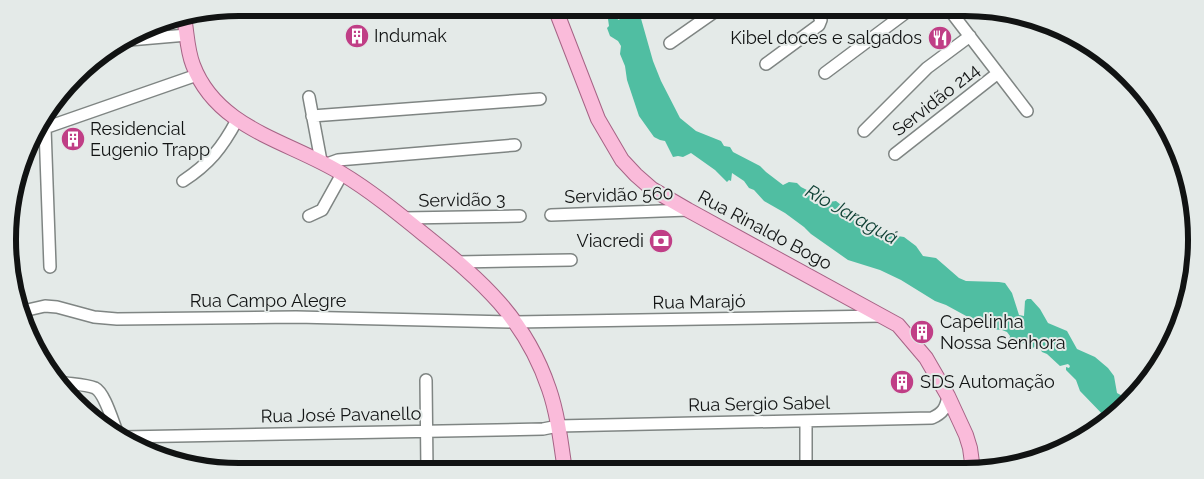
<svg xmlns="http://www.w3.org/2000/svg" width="1204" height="479" font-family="Raleway,sans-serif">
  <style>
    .water { fill: #50bea2 }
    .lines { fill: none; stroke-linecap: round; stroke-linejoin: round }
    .minor-casing { stroke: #7f8583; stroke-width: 14 }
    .major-casing { stroke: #a66385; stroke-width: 16 }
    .minor { stroke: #fff; stroke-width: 11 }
    .major { stroke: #fabbda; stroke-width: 14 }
    .labels { text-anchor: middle; stroke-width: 4; stroke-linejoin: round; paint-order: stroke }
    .poi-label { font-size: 18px; fill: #111313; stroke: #e4eae8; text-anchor: start }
    .street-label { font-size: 18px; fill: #111313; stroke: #e4eae8 }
    .water-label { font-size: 19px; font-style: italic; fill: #0c3e32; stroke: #e4eae8 }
    .rim { fill: none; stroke: #111313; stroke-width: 6 }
  </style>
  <rect width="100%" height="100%" fill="#e4eae8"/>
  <path class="water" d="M593 8H610L616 18 619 20 623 13V8H638L653 61 661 81 680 118 696 131 721 141 724 146 730 147 733 152 760 166 766 172 783 185 789 182 797 183 801 187 807 190 813 203 816 204 836 201 841 205V211L878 233 904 237 916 246 923 256 936 258 959 278 966 281 999 282 1005 283 1012 293 1019 315 1024 316 1025 301 1027 299H1031L1040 309 1048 323 1067 331 1077 349 1095 357 1108 368 1114 376 1117 393 1130 400 1117 414 1108 420 1080 391 1076 380 1066 370V367L1069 368 1070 366 1068 364 1060 366 1047 354 1042 352 1039 347 1036 346 1031 349 1025 343 1014 344 1009 340 1010 336 1007 332 1002 330 990 329 946 305 935 301 901 280 880 270 848 260 811 234 804 227 785 213 764 201 754 190 749 188 744 181 732 173 731 181 729 180 727 182 715 170 691 153 683 157 678 156 673 157 665 141 660 140 654 137 639 116 627 80 625 66 620 54 621 46 618 41 610 36 607 28 609 26 608 19 601 16 600 12H596Z"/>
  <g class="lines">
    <g class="minor-casing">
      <path id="minor" d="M948 8 1027 111
        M129 40 187 35
        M670 43 720 8
        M766 64 819 25 821 20 815 8
        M825 73 912 8
        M309 97 321 161
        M312 116 540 99
        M45 128 50 267
        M36 131 197 75
        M864 131 927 68 970 36
        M895 154 998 73
        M327 164 338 160 515 145
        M183 181C209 164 222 148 237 120
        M551 215 688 210
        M309 216 322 210 342 174
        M404 218 520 216
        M458 262 571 260
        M23 311 45 306 57 307 94 317 117 319 296 317 515 322 882 316
        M426 380 427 471
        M60 382C70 384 85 384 95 388 105 393 113 423 118 434
        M806 421V470
        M123 437 543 429 558 426 932 418C943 413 946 408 948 396"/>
    </g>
    <g class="major-casing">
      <path id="major" d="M555 8 598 119 622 160 636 175 652 189 688 210 898 325 926 358 948 396 966 435 970 448 973 470
        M184 17C187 33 187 50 193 65 217 129 289 141 341 173 371 191 399 214 426 236 482 281 525 318 549 389 558 415 561 444 565 471"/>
    </g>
    <use href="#minor" class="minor"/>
    <use href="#major" class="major"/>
  </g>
  <defs>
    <g id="building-disc" transform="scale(1.25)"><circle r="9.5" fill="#c03e86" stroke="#e4eae8"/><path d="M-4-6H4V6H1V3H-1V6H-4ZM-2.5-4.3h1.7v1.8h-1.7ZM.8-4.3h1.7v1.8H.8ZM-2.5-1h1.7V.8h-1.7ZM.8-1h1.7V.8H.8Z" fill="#fff"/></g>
    <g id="restaurant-disc" transform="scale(1.25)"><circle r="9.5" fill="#c03e86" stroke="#e4eae8"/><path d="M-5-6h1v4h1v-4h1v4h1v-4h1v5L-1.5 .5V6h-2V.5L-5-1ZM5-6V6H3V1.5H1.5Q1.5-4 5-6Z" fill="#fff"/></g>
    <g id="bank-disc" transform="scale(1.25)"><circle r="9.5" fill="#c03e86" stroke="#e4eae8"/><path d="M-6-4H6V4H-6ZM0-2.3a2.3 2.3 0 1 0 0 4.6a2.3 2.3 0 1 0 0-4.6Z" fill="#fff"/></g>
  </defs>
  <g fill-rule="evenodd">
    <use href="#building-disc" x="357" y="36"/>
    <use href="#restaurant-disc" x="940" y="38"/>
    <use href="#building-disc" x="73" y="139"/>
    <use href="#bank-disc" x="661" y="241"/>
    <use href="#building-disc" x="922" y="332"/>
    <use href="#building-disc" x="902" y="382"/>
  </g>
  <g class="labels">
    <g class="poi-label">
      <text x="374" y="42">Indumak</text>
      <text x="922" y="44" text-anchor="end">Kibel doces e salgados</text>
      <text x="90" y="135">Residencial<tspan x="90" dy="21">Eugenio Trapp</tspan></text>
      <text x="644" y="247" text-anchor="end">Viacredi</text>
      <text x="940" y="328">Capelinha<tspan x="940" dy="21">Nossa Senhora</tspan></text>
      <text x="920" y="388">SDS Automação</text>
    </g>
    <g class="street-label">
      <text transform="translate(936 100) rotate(-38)" y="6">Servidão 214</text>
      <text transform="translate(619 195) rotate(-2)" y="6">Servidão 560</text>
      <text transform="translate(462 200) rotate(-1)" y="6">Servidão 3</text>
      <text transform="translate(765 230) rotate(28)" y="6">Rua Rinaldo Bogo</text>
      <text x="268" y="307">Rua Campo Alegre</text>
      <text transform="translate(699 302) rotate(-1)" y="6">Rua Marajó</text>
      <text transform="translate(759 404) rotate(-1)" y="6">Rua Sergio Sabel</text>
      <text transform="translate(341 415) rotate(-1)" y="6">Rua José Pavanello</text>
    </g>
    <g class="water-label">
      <text transform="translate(852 214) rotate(29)" y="7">Rio Jaraguá</text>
    </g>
  </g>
  <path d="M0 0H1204V479H0ZM239 16H965A223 223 0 0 1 1188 239V240A223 223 0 0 1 965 463H239A223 223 0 0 1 16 240V239A223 223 0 0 1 239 16Z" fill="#e4eae8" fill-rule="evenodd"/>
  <path class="rim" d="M239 16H965A223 223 0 0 1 1188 239V240A223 223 0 0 1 965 463H239A223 223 0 0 1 16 240V239A223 223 0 0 1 239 16Z"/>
</svg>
